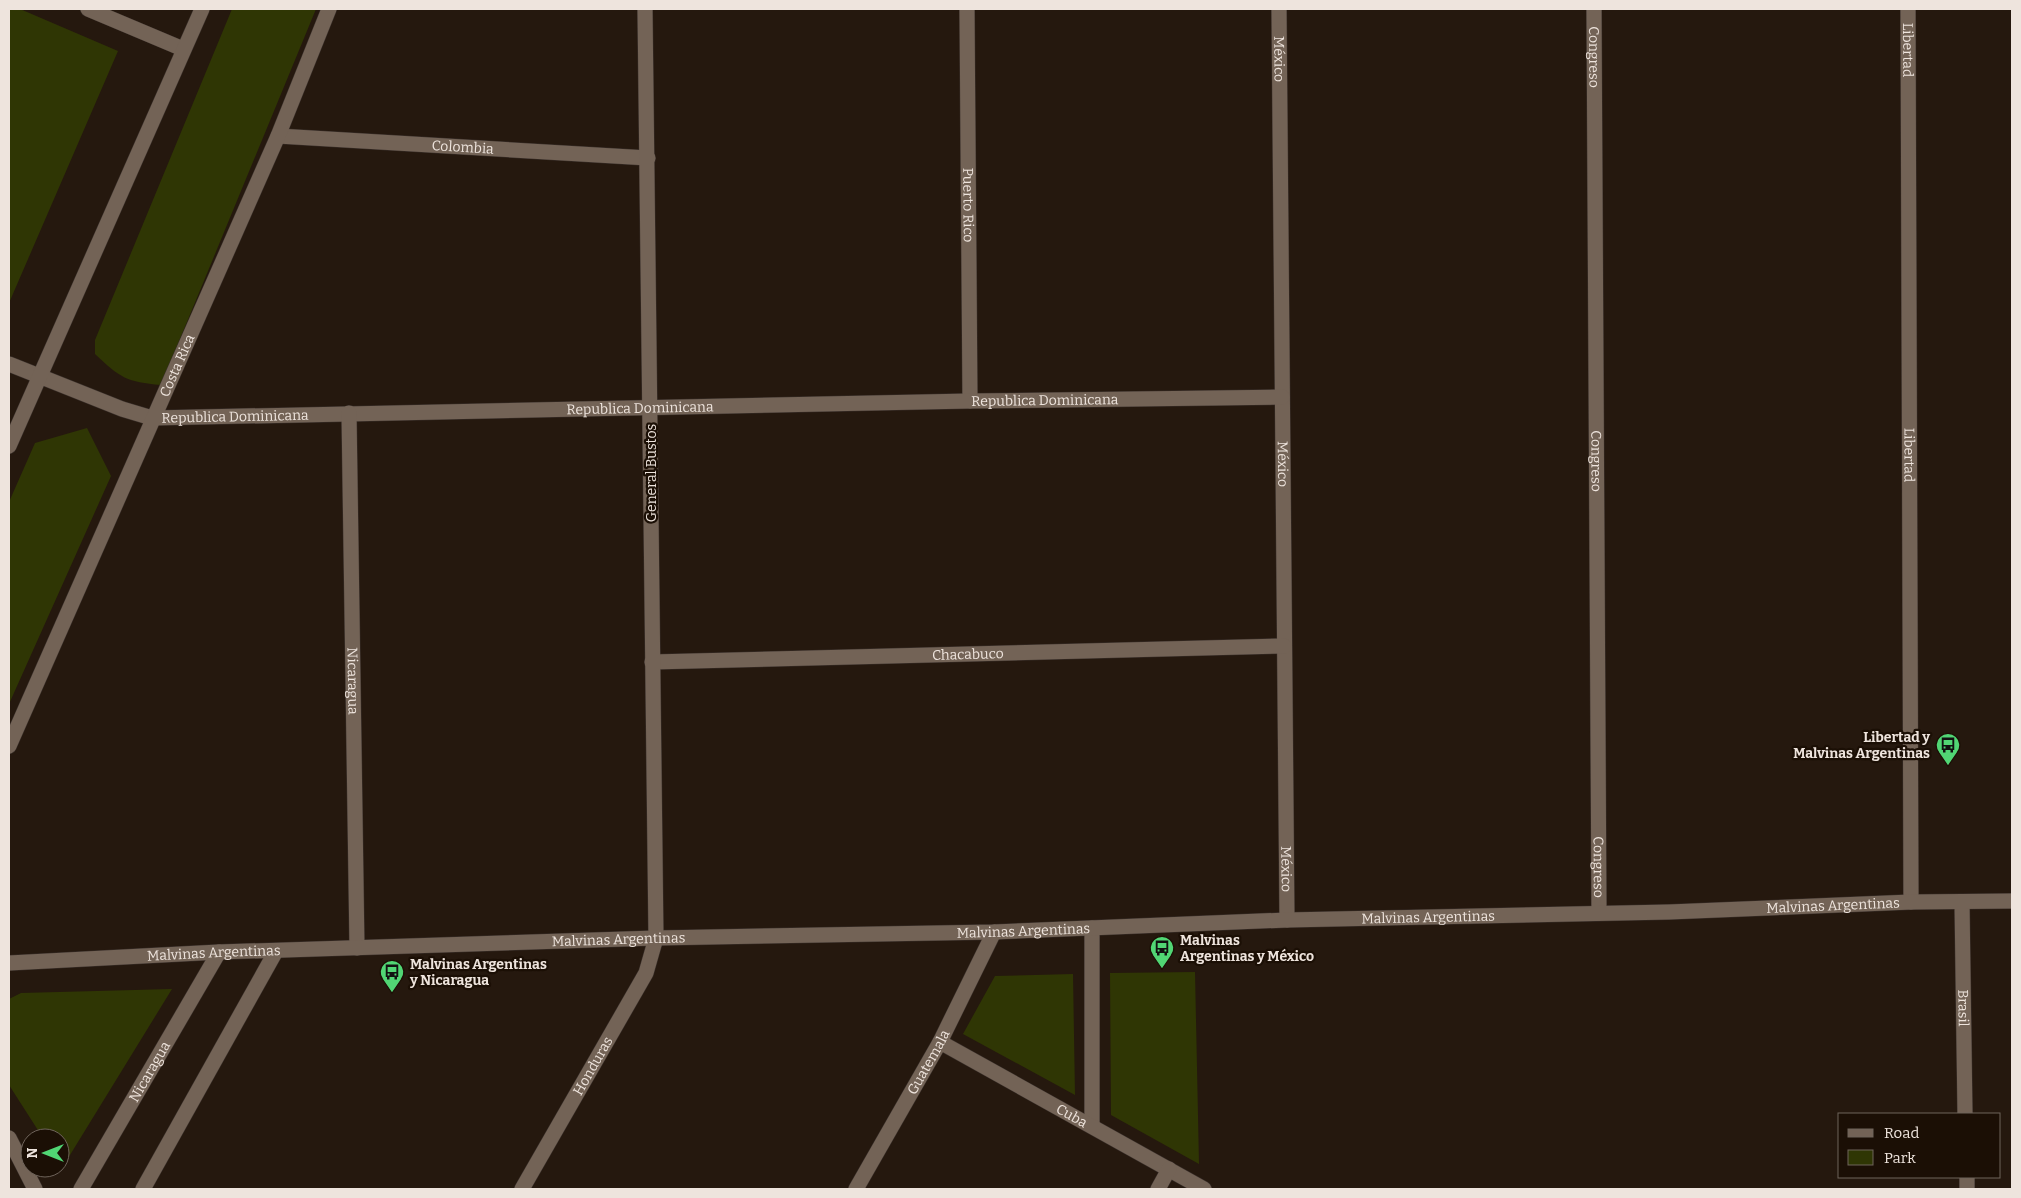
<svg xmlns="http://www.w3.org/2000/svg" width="2021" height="1198" font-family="Bitter,serif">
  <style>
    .green { fill: #2f3604 }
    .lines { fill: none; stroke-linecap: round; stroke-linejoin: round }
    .minor-casing { stroke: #3b312c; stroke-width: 16 }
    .tertiary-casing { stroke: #3b312c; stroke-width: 16 }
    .minor { stroke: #736356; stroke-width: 15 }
    .tertiary { stroke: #736356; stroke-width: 15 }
    .labels { text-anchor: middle; stroke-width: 4.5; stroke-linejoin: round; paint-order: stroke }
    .street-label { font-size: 14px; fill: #eee4dd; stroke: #1b0f05 }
    .poi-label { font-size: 14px; font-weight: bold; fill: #eee4dd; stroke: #1b0f05; text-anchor: start }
  </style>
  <rect width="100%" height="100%" fill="#25180e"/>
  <path class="green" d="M9 9H20L118 51 9 303Z
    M232 9H316L161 385C127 382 120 378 95 354V340Z
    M87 428 111 476 9 704V502L35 443Z
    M1195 972 1199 1163V1164L1111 1115 1110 973Z
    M1073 974 1075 1095 963 1034 995 976Z
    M172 989 62 1168 60 1165V1138H43L9 1085V999L21 993Z"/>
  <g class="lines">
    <g class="minor-casing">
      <g id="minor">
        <path d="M88 9 183 49"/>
        <path id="s1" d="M967 9 970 401"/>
        <path id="s2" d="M1279 9 1287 920"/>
        <path id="s3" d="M1594 9 1599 913"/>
        <path id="s4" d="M1908 9 1911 902"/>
        <path id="s5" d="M278 136 648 158"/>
        <path id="s6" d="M9 364 122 409 152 418 970 401 1282 397"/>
        <path id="s7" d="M349 413 357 948"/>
        <path d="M9 446 202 9"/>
        <path id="s8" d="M652 662 1284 646"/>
        <path id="s9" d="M9 746 278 136 329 9"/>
        <path id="s10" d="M1962 902 1965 1114"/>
        <path d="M1092 928V1126"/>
        <path id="s11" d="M940 1042 1204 1189"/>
        <path d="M9 1138 35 1189"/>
        <path d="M1967 1177V1189"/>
        <path id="s12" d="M81 1189 219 952"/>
        <path d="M143 1189 276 951"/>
        <path id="s13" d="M522 1189 646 973 656 938 645 9"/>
        <path id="s14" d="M856 1189 940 1042 994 932"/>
        <path d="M1158 1189 1169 1169"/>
      </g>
    </g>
    <g class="tertiary-casing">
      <g id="tertiary">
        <path id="s15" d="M9 963 219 952 656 938 994 932 1287 920 1669 912 1911 902 2012 901"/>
      </g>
    </g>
    <use href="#minor" class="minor"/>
    <use href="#tertiary" class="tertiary"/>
  </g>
  <defs>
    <g id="bus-pin" transform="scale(1.25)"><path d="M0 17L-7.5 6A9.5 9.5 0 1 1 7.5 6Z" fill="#51d674" stroke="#1b0f05"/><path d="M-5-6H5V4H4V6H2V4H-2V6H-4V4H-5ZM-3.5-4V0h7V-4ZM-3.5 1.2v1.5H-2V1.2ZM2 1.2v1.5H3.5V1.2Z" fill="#111"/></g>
  </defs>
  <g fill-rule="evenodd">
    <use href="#bus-pin" x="1948" y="745"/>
    <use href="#bus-pin" x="1162" y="948"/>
    <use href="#bus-pin" x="392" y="972"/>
  </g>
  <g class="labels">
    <g class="street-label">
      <text dy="5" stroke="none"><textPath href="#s4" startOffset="41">Libertad</textPath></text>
      <text dy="5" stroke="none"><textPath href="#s3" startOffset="48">Congreso</textPath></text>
      <text dy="5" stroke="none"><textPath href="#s2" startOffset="50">México</textPath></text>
      <text dy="5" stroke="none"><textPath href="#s5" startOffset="185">Colombia</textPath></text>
      <text dy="5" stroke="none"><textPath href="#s1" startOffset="196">Puerto Rico</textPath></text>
      <text dy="5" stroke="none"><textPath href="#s9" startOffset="416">Costa Rica</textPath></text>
      <text dy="5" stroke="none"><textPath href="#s6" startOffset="1046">Republica Dominicana</textPath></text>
      <text dy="5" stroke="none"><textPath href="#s6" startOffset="641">Republica Dominicana</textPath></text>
      <text dy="5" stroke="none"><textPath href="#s6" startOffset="236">Republica Dominicana</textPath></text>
      <text dy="5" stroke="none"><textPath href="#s4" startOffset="446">Libertad</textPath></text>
      <text dy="5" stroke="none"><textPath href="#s3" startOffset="452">Congreso</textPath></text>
      <text dy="5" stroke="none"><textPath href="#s2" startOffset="455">México</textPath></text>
      <text transform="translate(651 473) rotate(-90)" y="5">General Bustos</text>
      <text dy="5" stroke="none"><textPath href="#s8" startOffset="316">Chacabuco</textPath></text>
      <text dy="5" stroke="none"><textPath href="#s7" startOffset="268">Nicaragua</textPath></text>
      <text dy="5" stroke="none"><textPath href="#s3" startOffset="858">Congreso</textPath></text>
      <text dy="5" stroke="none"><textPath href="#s2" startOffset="860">México</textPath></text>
      <text dy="5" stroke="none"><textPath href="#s15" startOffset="1825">Malvinas Argentinas</textPath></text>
      <text dy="5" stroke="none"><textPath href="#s15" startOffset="1420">Malvinas Argentinas</textPath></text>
      <text dy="5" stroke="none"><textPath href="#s15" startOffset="1015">Malvinas Argentinas</textPath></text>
      <text dy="5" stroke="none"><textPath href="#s15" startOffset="610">Malvinas Argentinas</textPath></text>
      <text dy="5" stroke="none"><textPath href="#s15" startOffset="205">Malvinas Argentinas</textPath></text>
      <text dy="5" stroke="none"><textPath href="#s10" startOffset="106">Brasil</textPath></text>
      <text dy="5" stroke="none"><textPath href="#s14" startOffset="146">Guatemala</textPath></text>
      <text dy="5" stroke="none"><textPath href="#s13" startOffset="142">Honduras</textPath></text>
      <text dy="5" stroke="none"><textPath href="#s12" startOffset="136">Nicaragua</textPath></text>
      <text dy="5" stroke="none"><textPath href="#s11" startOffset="151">Cuba</textPath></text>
    </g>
    <g class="poi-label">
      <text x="1930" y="742" text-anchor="end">Libertad y<tspan x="1930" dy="16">Malvinas Argentinas</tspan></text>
      <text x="1180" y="945">Malvinas<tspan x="1180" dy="16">Argentinas y México</tspan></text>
      <text x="410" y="969">Malvinas Argentinas<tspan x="410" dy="16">y Nicaragua</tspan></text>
    </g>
  </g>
  <rect width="2021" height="1198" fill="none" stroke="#eee4dd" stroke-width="20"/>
  <rect x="1838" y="1113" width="162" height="65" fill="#1b0f05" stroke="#6f645b"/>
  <rect x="1848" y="1129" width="25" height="8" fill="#736356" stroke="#6f645b"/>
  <text x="1884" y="1138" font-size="15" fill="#eee4dd">Road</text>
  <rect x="1848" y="1150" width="25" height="15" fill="#2f3604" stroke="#6f645b"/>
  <text x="1884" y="1163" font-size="15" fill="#eee4dd">Park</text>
  <g transform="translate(45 1153) rotate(270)"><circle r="24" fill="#1b0f05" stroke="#6f645b"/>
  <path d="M0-4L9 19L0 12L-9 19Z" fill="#51d674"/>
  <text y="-8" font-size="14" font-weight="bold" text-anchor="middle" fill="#eee4dd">N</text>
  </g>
</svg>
